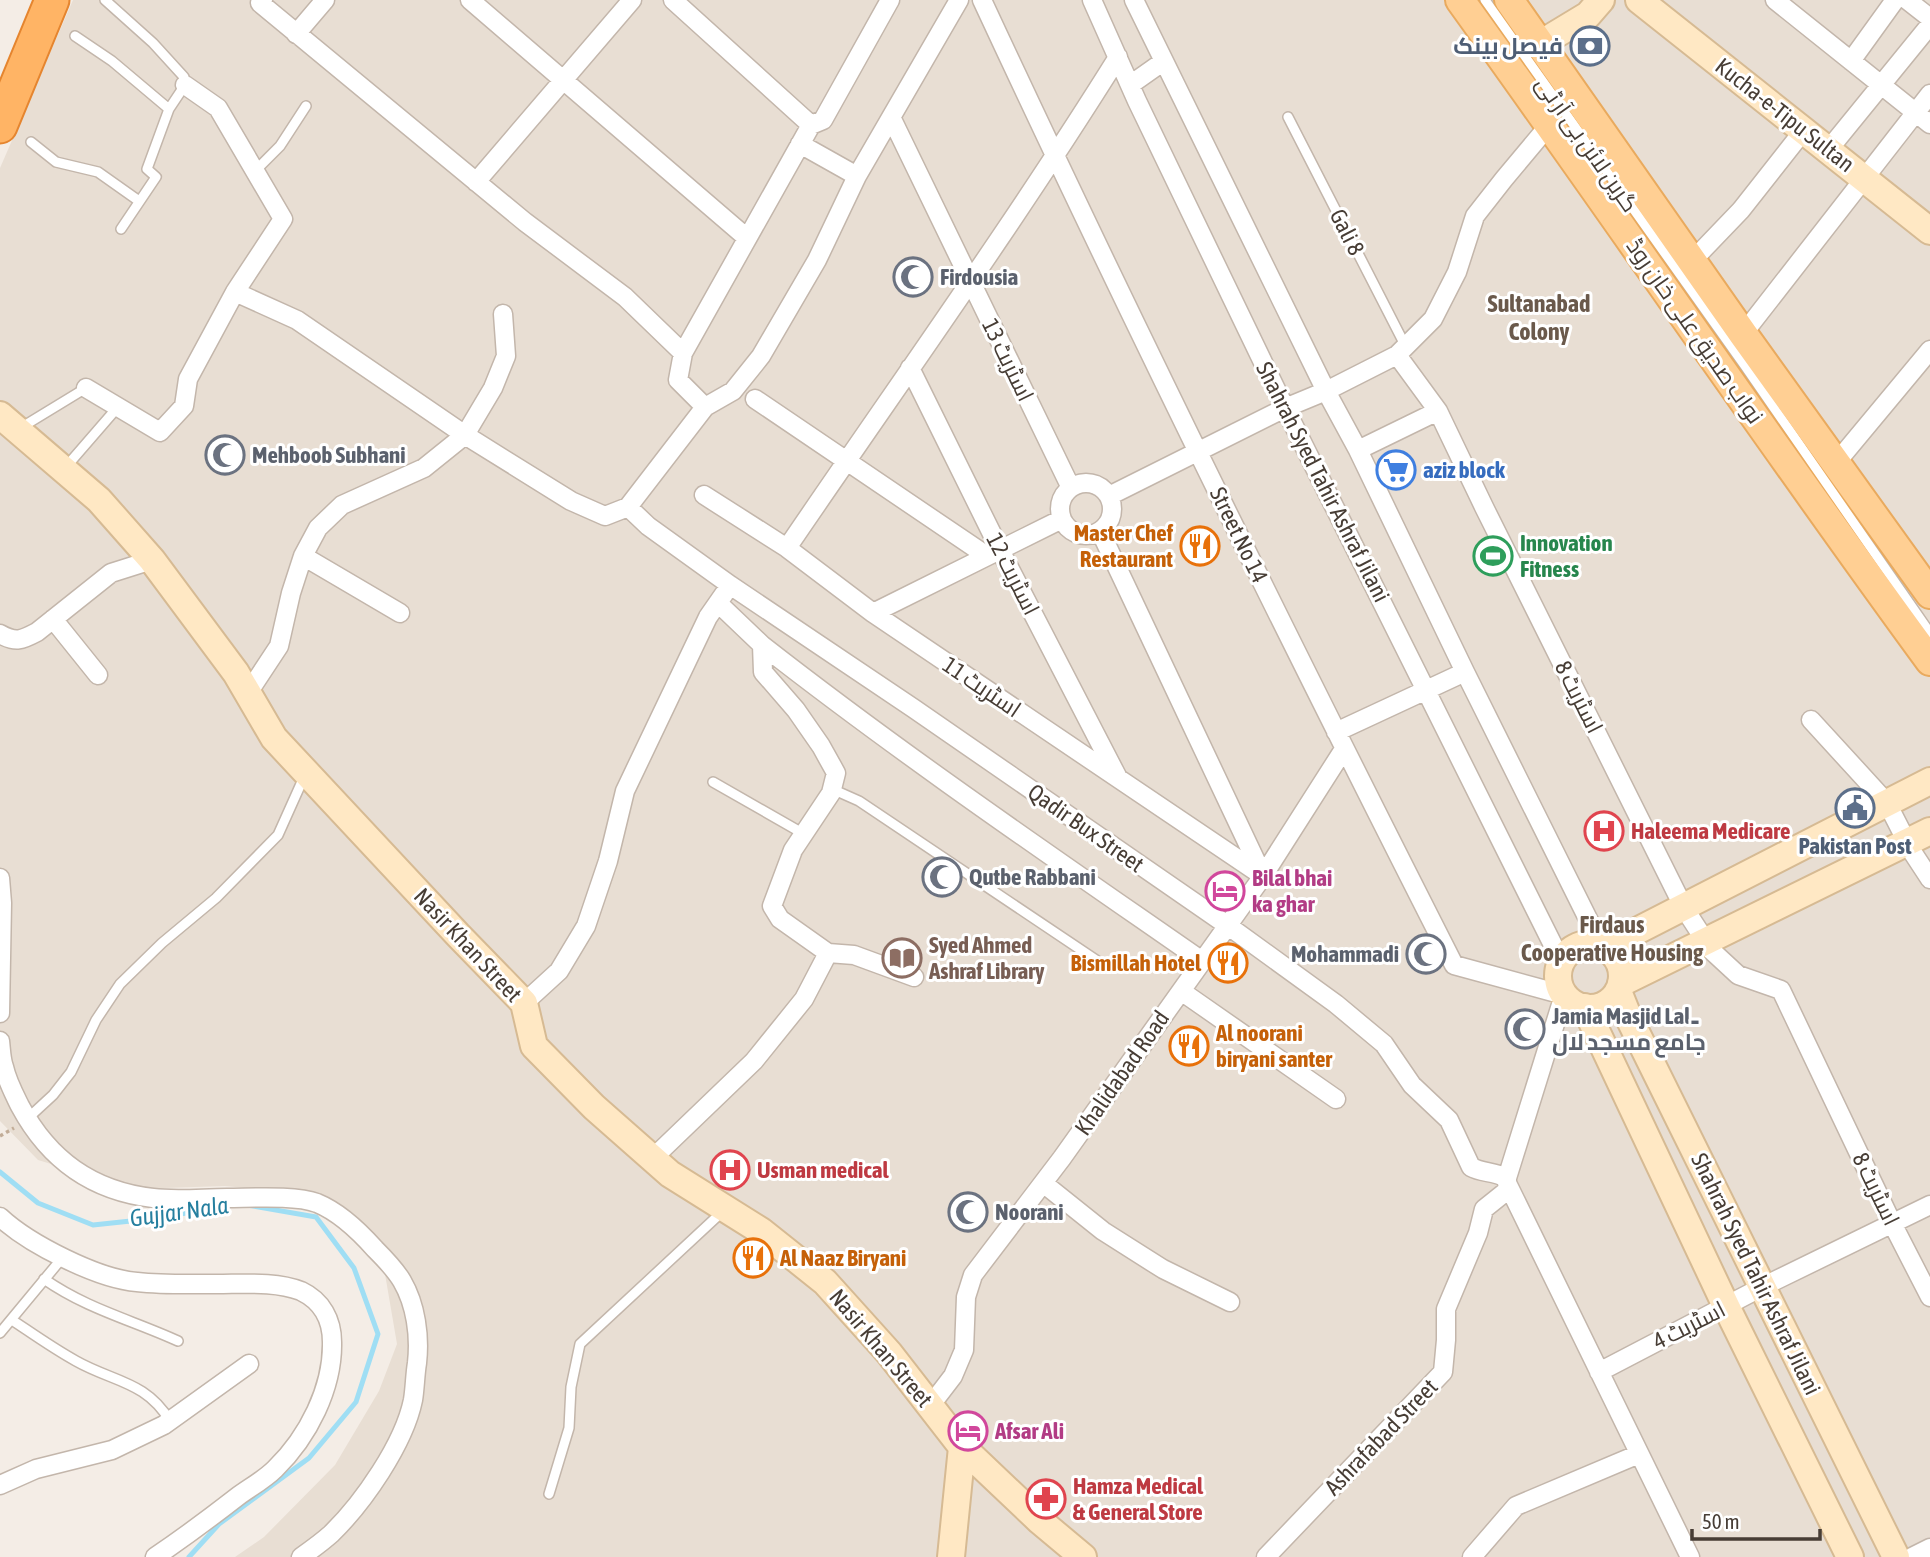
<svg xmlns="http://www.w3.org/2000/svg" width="1930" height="1557" font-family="'Asap Condensed',Cairo,sans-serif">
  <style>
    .residential { fill: #e8ded3 }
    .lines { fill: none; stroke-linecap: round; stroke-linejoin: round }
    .stream { stroke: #9fdef4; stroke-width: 5 }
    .lane-casing { stroke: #c3b6ab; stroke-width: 12 }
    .street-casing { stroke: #c3b6ab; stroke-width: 21 }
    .secondary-casing { stroke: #d6ba93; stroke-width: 30 }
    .primary-casing { stroke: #e9aa5e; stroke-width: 32 }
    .highway-casing { stroke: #e5852f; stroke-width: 37 }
    .path { stroke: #c2ad98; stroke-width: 3.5; stroke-dasharray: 3.5 3.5; stroke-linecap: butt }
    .lane { stroke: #fff; stroke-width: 9 }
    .street { stroke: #fff; stroke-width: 18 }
    .secondary { stroke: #ffe8c4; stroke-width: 26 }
    .primary { stroke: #ffcf93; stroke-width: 28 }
    .highway { stroke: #ffb465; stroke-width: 33 }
    .labels { text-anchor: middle; stroke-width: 6; stroke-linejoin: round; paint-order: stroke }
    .service-label { font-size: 23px; font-weight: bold; fill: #4e5e75; stroke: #fff; text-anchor: end }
    .street-label { font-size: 23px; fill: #473d35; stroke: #fff }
    .worship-label { font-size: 23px; font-weight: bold; fill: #5b616d; stroke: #fff; text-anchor: start }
    .shop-label { font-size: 23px; font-weight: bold; fill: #366cbe; stroke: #fff; text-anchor: start }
    .food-label { font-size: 23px; font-weight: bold; fill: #c56008; stroke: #fff; text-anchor: end }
    .leisure-label { font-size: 23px; font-weight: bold; fill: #27864d; stroke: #fff; text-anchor: start }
    .health-label { font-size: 23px; font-weight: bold; fill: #be3a42; stroke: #fff; text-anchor: start }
    .hotel-label { font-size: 23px; font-weight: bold; fill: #b23c85; stroke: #fff; text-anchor: start }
    .education-label { font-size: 23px; font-weight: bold; fill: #785e54; stroke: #fff; text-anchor: start }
    .neighbourhood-label { font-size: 24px; font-weight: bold; fill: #6a594b; stroke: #fff }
    .water-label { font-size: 24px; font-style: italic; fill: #257f9f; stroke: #fff }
  </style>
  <rect width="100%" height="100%" fill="#f4ede6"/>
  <path class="residential" d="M73 0H1930V1557H235L264 1537 335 1465 379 1391 397 1344 385 1274 353 1234 289 1192 225 1186 133 1189 38 1160 0 1121V168Z"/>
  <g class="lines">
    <path class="stream" d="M0 1172 38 1203 93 1225 159 1218 224 1206
      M189 1557 219 1524 309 1458 356 1402 378 1334 354 1268 316 1217 247 1205"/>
    <g class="lane-casing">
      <path id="lane" d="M105 0 153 43 184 77 185 85 169 109 147 169 156 177 121 229
        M1485 0 1745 366 1930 633
        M75 36 112 61 169 109
        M1288 117 1406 347
        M31 142 56 162 98 172 139 201
        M255 171 280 146 306 106
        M22 427 86 388
        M65 468 117 408
        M713 782 804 834
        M832 789 859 801 1102 964
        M27 1119 53 1095 71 1072 96 1020 120 984 162 943 216 898 278 835 304 777
        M44 1279C87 1309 132 1320 178 1341
        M12 1320C33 1334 54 1349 76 1361 113 1382 146 1381 170 1421
        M0 1333 63 1257
        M549 1494 569 1428 571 1387 580 1344 722 1212"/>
    </g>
    <g class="street-casing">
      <path id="street" d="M263 0 260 3 525 222 625 297 683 353
        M470 0 747 238
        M982 0C1133 325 1292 646 1454 965L1564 995 1507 1178V1183L1690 1557
        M1092 0 1137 101 1285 408 1561 961
        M1134 0 1326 391 1358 450 1465 672 1601 945
        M1775 0 1930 124
        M1907 0 1930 18
        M296 34 325 0
        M1851 61 1895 0
        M1130 85 1164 61
        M891 117 1071 488
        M811 125 823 120 890 0
        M800 144 857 176
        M1829 149 1930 25
        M476 182 632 0
        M1693 260 1741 210 1804 130
        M235 292 297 320 465 435 571 501 605 516 628 507 705 407 678 380 683 353 811 125 673 0
        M1743 334 1930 94
        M1397 355 1433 319 1457 272 1475 216 1504 179 1550 124
        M910 368 1000 550 1117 776
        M86 388 160 432 184 406 188 379 235 292 283 219 218 108 185 85
        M755 399 987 556
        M705 407 733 391 761 356 817 260 857 176 959 0
        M1358 450 1438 411
        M1836 463 1930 350
        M1060 509a26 26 0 1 1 52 0a26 26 0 1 1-52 0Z
        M704 495 787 548 873 613 1263 876
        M1109 496 1285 408 1326 391 1397 355 1438 411 1484 507 1684 908 1712 951 1738 975 1781 990 1892 1223 1930 1297
        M628 507 648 526 730 585 913 708 1227 925 1336 1004 1384 1044 1412 1085 1449 1120 1471 1167C1482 1173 1493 1171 1507 1178
        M1100 531 1263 876
        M787 548C898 385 1013 225 1118 57
        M303 556 400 613
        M873 613 1062 519
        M53 619 98 675
        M0 634C16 643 22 640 37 632L111 573 152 560
        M762 645C904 756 1054 858 1202 961
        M248 693 279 646 291 593 303 556 318 528 342 505 424 468 465 435 493 388 506 356 503 314
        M1811 720 1887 803 1911 850 1930 879
        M1336 732 1465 672
        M0 878 2 903 0 1013
        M828 953 854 955 914 977
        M1181 991 1336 1099
        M524 1003 559 971 586 926 608 861 625 791 708 617 724 594
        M0 1041C1 1049 1 1059 4 1067 7 1081 14 1094 20 1106 49 1160 92 1191 153 1198 177 1201 203 1198 227 1198 251 1198 296 1195 317 1203 339 1212 359 1231 375 1249 385 1259 395 1269 402 1281 416 1305 420 1336 417 1363 415 1375 415 1388 413 1400 404 1444 363 1503 331 1534 322 1542 311 1550 301 1557
        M652 1159 754 1061 804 999 828 953 780 919 772 906 793 850 831 793 836 773 821 746 796 710 763 672 762 645 718 603
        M1043 1183 1103 1231 1163 1269 1230 1302
        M0 1217C29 1244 98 1279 137 1282 164 1285 191 1284 217 1284 243 1284 276 1281 301 1291 322 1301 332 1320 332 1342 333 1388 308 1437 275 1469 264 1480 249 1488 237 1497 210 1518 183 1538 155 1557
        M1599 1372 1762 1287 1930 1205
        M930 1406 953 1376 964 1350 966 1297 973 1275 1062 1158 1263 876 1344 749
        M0 1485 36 1469 112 1450 164 1425 249 1364
        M1266 1557 1443 1372 1446 1340V1309L1478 1233 1484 1209 1509 1189
        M1472 1557 1516 1506 1639 1454
        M1912 1557 1930 1548"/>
    </g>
    <g class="secondary-casing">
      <path id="secondary" d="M1639 0 1930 231
        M1540 44 1588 15 1601 0
        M0 415 99 500 152 560 236 673 274 738 458 935 524 1003 534 1046 594 1107 670 1174 761 1231 825 1282 889 1353 962 1447 1040 1521 1083 1557
        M1558 976a32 32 0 1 1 64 0a32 32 0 1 1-64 0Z
        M1610 951 1623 938 1930 781
        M1621 983 1930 831
        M1618 991 1628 1016 1896 1557
        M1585 1007 1726 1306 1850 1557
        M951 1557 962 1447"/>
    </g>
    <g class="primary-casing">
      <path id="primary" d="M1460 0C1618 219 1770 443 1930 661
        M1509 0 1743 334 1930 594"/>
    </g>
    <g class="highway-casing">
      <path id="highway" d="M0 126 52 0"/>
    </g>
    <path class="path" d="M0 1136 14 1128"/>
    <use href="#lane" class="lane"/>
    <use href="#street" class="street"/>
    <use href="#secondary" class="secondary"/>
    <use href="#primary" class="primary"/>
    <use href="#highway" class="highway"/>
  </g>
  <defs>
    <g id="bank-ring" transform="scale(2.0125)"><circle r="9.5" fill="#fff" stroke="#5c6f8a" stroke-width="1.5"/><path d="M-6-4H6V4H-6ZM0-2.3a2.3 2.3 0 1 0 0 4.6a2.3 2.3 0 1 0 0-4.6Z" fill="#5c6f8a"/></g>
    <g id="mosque-ring" transform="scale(2.0125)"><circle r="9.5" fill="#fff" stroke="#6b7280" stroke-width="1.5"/><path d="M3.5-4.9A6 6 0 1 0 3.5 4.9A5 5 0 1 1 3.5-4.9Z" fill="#6b7280"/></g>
    <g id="supermarket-ring" transform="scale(2.0125)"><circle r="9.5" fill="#fff" stroke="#3f7fe0" stroke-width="1.5"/><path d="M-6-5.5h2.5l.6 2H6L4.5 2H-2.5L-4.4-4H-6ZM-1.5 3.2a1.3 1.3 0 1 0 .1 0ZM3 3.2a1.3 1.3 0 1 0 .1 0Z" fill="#3f7fe0"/></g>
    <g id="restaurant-ring" transform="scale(2.0125)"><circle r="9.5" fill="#fff" stroke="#e8710a" stroke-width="1.5"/><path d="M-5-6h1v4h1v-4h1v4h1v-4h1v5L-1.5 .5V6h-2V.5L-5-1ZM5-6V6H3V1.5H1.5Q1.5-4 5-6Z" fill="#e8710a"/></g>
    <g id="stadium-ring" transform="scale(2.0125)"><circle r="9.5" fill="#fff" stroke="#2e9e5b" stroke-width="1.5"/><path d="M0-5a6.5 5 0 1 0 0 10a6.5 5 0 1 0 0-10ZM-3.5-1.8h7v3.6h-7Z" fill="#2e9e5b"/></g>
    <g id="civic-ring" transform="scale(2.0125)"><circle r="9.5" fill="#fff" stroke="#5c6f8a" stroke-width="1.5"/><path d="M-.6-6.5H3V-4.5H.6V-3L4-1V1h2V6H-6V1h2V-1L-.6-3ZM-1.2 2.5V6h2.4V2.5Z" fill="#5c6f8a"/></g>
    <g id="hospital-ring" transform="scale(2.0125)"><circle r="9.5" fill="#fff" stroke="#e0444e" stroke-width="1.5"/><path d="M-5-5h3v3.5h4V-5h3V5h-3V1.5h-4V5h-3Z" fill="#e0444e"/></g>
    <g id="hotel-ring" transform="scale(2.0125)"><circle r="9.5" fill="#fff" stroke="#d1479c" stroke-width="1.5"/><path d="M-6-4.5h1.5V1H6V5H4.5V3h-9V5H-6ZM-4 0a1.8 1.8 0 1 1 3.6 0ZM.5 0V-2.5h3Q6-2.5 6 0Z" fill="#d1479c"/></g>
    <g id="library-ring" transform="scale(2.0125)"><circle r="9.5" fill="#fff" stroke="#8d6e63" stroke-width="1.5"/><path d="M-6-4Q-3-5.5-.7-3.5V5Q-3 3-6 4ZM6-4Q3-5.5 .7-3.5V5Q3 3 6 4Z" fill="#8d6e63"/></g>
    <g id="pharmacy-ring" transform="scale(2.0125)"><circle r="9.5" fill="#fff" stroke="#e0444e" stroke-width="1.5"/><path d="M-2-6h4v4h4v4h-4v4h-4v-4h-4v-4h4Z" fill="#e0444e"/></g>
  </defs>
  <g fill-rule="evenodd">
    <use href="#bank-ring" x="1590" y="46"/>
    <use href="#mosque-ring" x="913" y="277"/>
    <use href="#mosque-ring" x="225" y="455"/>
    <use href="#supermarket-ring" x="1396" y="470"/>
    <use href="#restaurant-ring" x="1200" y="546"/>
    <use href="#stadium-ring" x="1493" y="556"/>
    <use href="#civic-ring" x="1855" y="808"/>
    <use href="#hospital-ring" x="1604" y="831"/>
    <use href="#mosque-ring" x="942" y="877"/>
    <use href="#hotel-ring" x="1225" y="891"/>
    <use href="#mosque-ring" x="1426" y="954"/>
    <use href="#library-ring" x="902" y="958"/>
    <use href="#restaurant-ring" x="1228" y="963"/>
    <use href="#mosque-ring" x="1525" y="1029"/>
    <use href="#restaurant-ring" x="1189" y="1046"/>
    <use href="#hospital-ring" x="730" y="1170"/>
    <use href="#mosque-ring" x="968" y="1212"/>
    <use href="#restaurant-ring" x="753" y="1258"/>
    <use href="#hotel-ring" x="968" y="1431"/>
    <use href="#pharmacy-ring" x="1046" y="1499"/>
  </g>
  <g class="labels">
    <g class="service-label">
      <text x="1563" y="54">فیصل بینک</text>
      <text x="1855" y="854" text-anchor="middle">Pakistan Post</text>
    </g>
    <g class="street-label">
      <text transform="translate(1785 115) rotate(38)" y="8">Kucha-e-Tipu Sultan</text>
      <text transform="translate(1587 144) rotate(55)" y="8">گرین لائن بی آر ٹی</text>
      <text transform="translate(1347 232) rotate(63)" y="8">Gali 8</text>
      <text transform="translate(1695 331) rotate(55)" y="8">نواب صدیق علی خان روڈ</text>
      <text transform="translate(1008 360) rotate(64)" y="8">اسٹریٹ 13</text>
      <text transform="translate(1323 482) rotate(63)" y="8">Shahrah Syed Tahir Ashraf Jilani</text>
      <text transform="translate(1239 535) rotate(64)" y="8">Street No 14</text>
      <text transform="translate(1013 574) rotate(63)" y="8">اسٹریٹ 12</text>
      <text transform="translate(982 687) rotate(34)" y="8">اسٹریٹ 11</text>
      <text transform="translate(1579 697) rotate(63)" y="8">اسٹریٹ 8</text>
      <text transform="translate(1086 828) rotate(35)" y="8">Qadir Bux Street</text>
      <text transform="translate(468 945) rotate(47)" y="8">Nasir Khan Street</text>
      <text transform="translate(1122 1073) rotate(-55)" y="8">Khalidabad Road</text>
      <text transform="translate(1876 1189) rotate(64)" y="8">اسٹریٹ 8</text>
      <text transform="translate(1756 1274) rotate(64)" y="8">Shahrah Syed Tahir Ashraf Jilani</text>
      <text transform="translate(1689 1325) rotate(-27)" y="8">اسٹریٹ 4</text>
      <text transform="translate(881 1348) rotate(50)" y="8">Nasir Khan Street</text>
      <text transform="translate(1381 1437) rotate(-46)" y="8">Ashrafabad Street</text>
    </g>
    <g class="worship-label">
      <text x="940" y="285">Firdousia</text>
      <text x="252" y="463">Mehboob Subhani</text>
      <text x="969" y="885">Qutbe Rabbani</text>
      <text x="1399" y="962" text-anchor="end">Mohammadi</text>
      <text x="1552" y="1024">Jamia Masjid Lal۔<tspan x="1552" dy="26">جامع مسجد لال</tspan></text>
      <text x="995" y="1220">Noorani</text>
    </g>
    <g class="shop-label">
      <text x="1423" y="478">aziz block</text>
    </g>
    <g class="food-label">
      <text x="1173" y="541">Master Chef<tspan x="1173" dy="26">Restaurant</tspan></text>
      <text x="1201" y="971">Bismillah Hotel</text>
      <text x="1216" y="1041" text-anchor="start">Al noorani<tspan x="1216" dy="26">biryani santer</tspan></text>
      <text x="780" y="1266" text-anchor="start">Al Naaz Biryani</text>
    </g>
    <g class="leisure-label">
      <text x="1520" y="551">Innovation<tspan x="1520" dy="26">Fitness</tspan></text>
    </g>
    <g class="health-label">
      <text x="1631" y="839">Haleema Medicare</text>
      <text x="757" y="1178">Usman medical</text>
      <text x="1073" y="1494">Hamza Medical<tspan x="1073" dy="26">&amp; General Store</tspan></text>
    </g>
    <g class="hotel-label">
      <text x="1252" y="886">Bilal bhai<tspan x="1252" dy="26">ka ghar</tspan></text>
      <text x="995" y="1439">Afsar Ali</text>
    </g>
    <g class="education-label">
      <text x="929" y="953">Syed Ahmed<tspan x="929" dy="26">Ashraf Library</tspan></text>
    </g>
    <g class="neighbourhood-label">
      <text x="1539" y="312">Sultanabad<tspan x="1539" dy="28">Colony</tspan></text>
      <text x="1612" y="933">Firdaus<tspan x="1612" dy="28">Cooperative Housing</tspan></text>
    </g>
    <g class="water-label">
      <text transform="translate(179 1212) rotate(-8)" y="8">Gujjar Nala</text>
    </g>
  </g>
  <path d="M1692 1529v10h128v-10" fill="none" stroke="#473d35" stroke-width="3.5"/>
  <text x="1702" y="1529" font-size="21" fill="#473d35" stroke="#ffffff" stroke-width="5" paint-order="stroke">50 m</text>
</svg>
